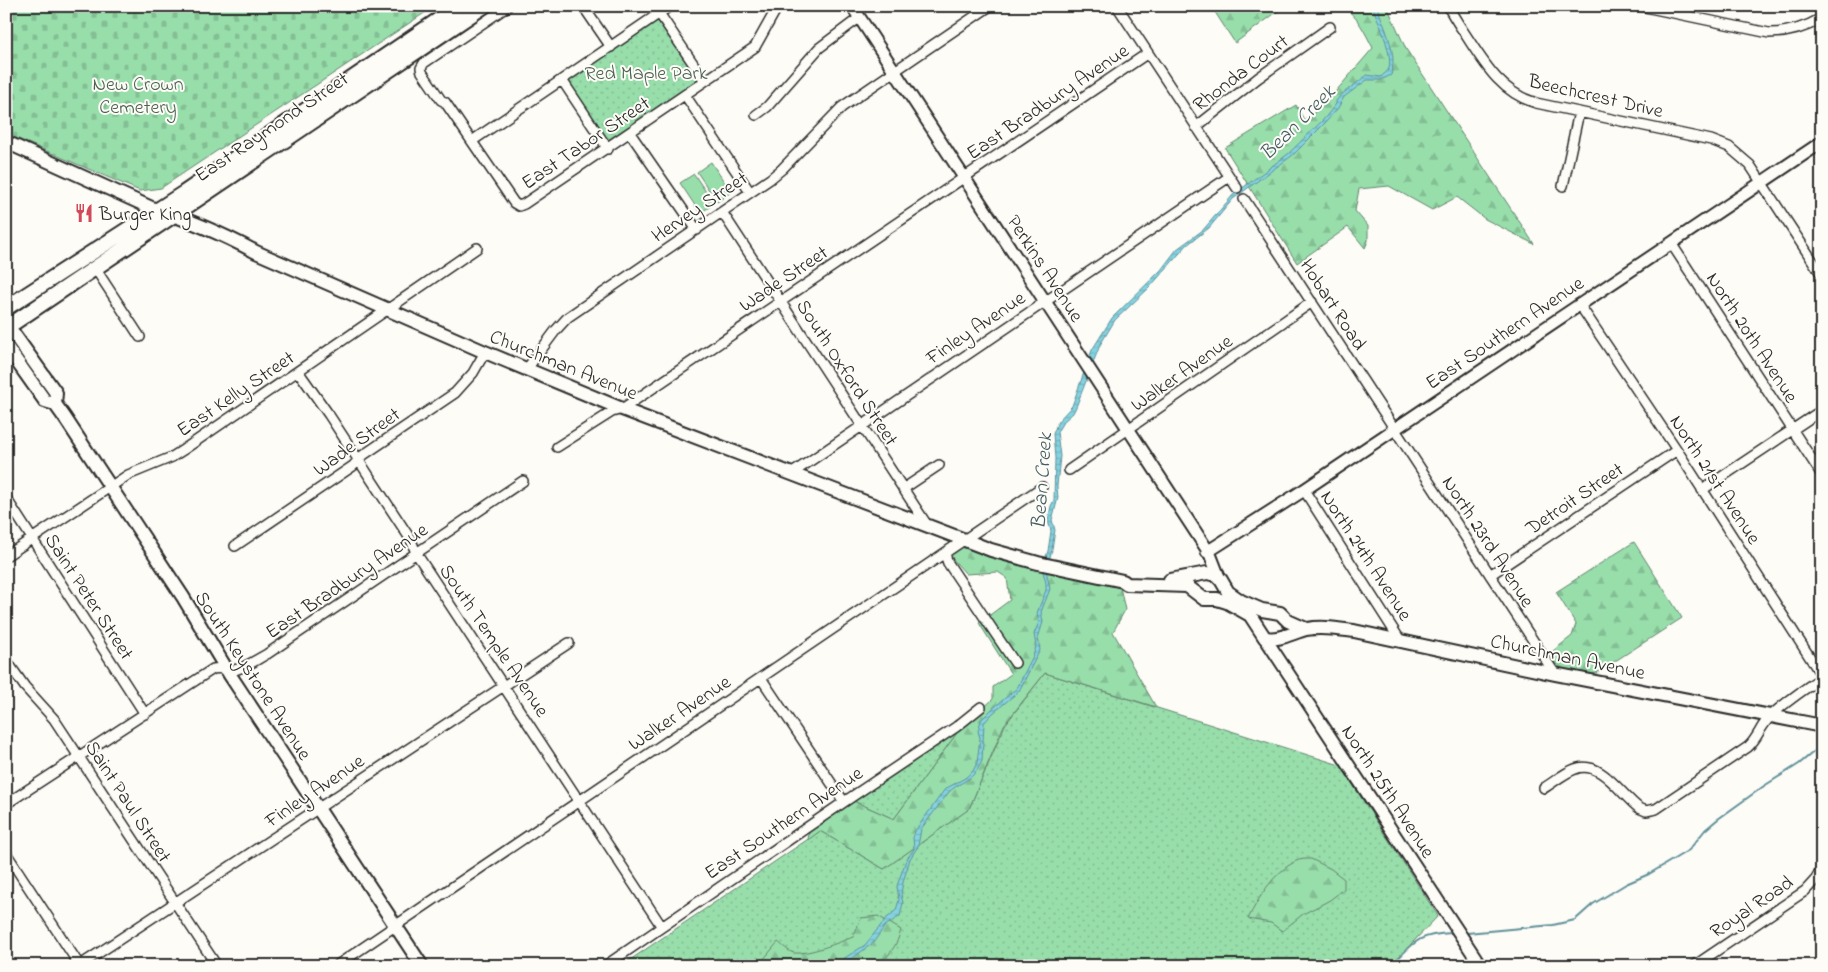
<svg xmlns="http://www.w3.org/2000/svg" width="1828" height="972" font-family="'Indie Flower',sans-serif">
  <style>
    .grass { fill: url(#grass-dots); stroke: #62846b }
    .forest { fill: url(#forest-firs); stroke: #62846b }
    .cemetery { fill: url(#cemetery-stones); stroke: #62846b }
    .garden { fill: #98deab; stroke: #62846b }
    .water { fill: url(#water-rules); stroke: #609098 }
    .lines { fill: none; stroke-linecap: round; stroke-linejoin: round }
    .stream { stroke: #609098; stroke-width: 2 }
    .minor-casing { stroke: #2b2b2b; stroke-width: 12 }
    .tertiary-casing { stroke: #2b2b2b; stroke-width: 15 }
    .secondary-casing { stroke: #2b2b2b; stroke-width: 16 }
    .primary-casing { stroke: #2b2b2b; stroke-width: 18 }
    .minor { stroke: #fdfcf7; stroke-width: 9 }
    .tertiary { stroke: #fdfcf7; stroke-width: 11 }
    .secondary { stroke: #fdfcf7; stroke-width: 12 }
    .primary { stroke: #fdfcf7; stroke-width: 14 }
    .labels { text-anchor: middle; stroke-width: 4; stroke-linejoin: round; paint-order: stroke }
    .park-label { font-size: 20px; fill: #4c6151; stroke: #fdfcf7 }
    .street-label { font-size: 20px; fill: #2b2b2b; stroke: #fdfcf7 }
    .poi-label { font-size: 20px; fill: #2b2b2b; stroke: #fdfcf7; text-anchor: start }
    .water-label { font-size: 21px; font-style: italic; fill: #465d62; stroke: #fdfcf7 }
  </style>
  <defs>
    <pattern id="grass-dots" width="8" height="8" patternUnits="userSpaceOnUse" patternTransform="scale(1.25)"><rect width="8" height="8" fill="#98deab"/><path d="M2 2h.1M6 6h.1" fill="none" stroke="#83bf93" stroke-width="1.8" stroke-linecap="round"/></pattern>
    <pattern id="forest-firs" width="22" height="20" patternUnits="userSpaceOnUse" patternTransform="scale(1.25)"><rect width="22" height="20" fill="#98deab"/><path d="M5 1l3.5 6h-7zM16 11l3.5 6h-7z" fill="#83bf93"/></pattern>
    <pattern id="cemetery-stones" width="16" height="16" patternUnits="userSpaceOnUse" patternTransform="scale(1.25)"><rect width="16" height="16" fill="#98deab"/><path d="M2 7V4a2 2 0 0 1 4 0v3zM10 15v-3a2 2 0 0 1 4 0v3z" fill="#83bf93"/></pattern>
    <pattern id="water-rules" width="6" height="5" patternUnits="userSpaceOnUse" patternTransform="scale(1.25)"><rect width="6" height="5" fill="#84d3e1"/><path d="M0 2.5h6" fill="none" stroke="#72b5c1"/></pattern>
  </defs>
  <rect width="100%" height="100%" fill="#fdfcf7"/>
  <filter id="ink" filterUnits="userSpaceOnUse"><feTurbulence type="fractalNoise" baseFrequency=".02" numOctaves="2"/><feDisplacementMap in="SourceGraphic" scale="10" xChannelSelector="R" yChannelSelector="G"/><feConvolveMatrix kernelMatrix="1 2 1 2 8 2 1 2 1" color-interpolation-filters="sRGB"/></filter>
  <g filter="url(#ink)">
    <path class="grass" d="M657 20 698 80 608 140 568 81Z
      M1045 673 1340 765 1438 916 1390 966H621L820 831 884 869 969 809 1005 725Z
      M956 730 957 733 894 819 851 800Z"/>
    <path class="forest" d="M1211 6H1285L1235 43Z
      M1341 6H1387L1406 49 1534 244 1485 219 1457 197 1432 210 1389 186 1359 189 1355 211 1368 226V241L1365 248 1348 227 1297 263 1225 148 1296 105 1304 120 1324 105 1373 48C1365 33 1357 14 1341 6Z
      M1634 542 1682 618 1595 674 1561 671 1549 654 1572 636 1576 624 1556 592Z
      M965 545 1120 587 1125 610 1113 632 1156 707 1045 673 1004 725 969 809 884 869 820 831 808 840 809 832 851 800 894 819 957 733 993 699V687L1011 674 979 623 1010 600 1007 578 998 572 966 574 950 556Z
      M1311 859 1331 869 1344 879V889L1330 900 1303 914 1282 931 1271 923 1248 919C1259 897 1273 873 1296 861 1300 859 1306 859 1311 859Z
      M878 916 901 930C897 945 889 958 875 966H758L778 942C782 945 789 952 794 953 808 955 840 942 853 937L861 918Z"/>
    <path class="cemetery" d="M6 6H435L161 188 140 191 9 135 6 131Z"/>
    <path class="garden" d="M711 162 731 192 717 202 697 172Z
      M694 174 714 204 700 213 680 183Z"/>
    <path class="water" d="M1372 6H1376L1378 9C1385 29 1398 54 1391 75L1381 80H1367L1344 97 1338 108 1325 123 1293 155 1233 199 1209 228 1187 245 1149 288 1115 320 1100 345 1076 407 1073 413 1063 422 1057 432 1060 456 1057 486 1058 498 1052 520 1055 530 1052 550 1046 570 1050 589 1041 612 1043 622 1038 638 1040 650 1019 691 992 714 984 723 982 761C972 783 963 779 949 792L921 829 918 846 910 859 903 882 901 894 903 903 900 916 885 926 873 943 842 966H836L840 961 865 945 885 920 896 910 899 900 897 886 906 860 914 849 913 837 915 831 945 789 965 778 973 771 977 763 980 738 978 731 981 720 991 710 1017 688 1033 656 1036 646 1034 634 1039 622 1037 613 1046 590V583L1042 568 1048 551 1051 531 1048 521 1051 506 1054 500 1055 458 1053 434 1058 421 1072 406 1092 350 1112 318 1161 270 1177 249 1203 230 1233 195 1288 154 1324 119 1336 104V101L1341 95 1367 75 1381 77C1383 74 1388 72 1389 68 1393 54 1378 20 1372 6Z"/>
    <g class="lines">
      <path class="stream" d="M1467 933 1553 925 1575 920 1593 904 1626 884 1649 874 1689 850 1705 830 1718 819 1764 786 1799 764 1817 749
        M1391 966C1414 942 1418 934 1452 933"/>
      <g class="minor-casing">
        <path id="minor" d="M508 6 424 63 421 68 422 72 441 100 445 102 514 203 519 206 524 204 755 47 778 6
          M583 6 611 47
          M1117 6 1237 188
          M1448 6C1454 18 1462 29 1469 40 1487 68 1503 93 1536 103L1711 140 1729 147 1750 165 1822 275
          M1640 6 1769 33C1789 33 1805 28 1822 18
          M659 13 705 81
          M562 80 608 149
          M685 95 750 192
          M756 115 767 107 819 48 859 18
          M1196 127 1258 78 1330 27
          M630 133 697 230
          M472 141 670 6
          M1563 186 1579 112
          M1244 199 1555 674
          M722 212 927 525
          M1671 243 1822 475
          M95 268 140 337
          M1579 304 1677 450 1818 670 1822 673
          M526 370 556 330 568 317 770 179 782 169 842 107 990 6
          M298 371 329 415 411 540 416 553 662 927
          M557 447 612 412 622 409 1148 53
          M1069 470 1312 302
          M791 474 1229 177
          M903 489 939 465
          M1304 490 1400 640
          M1702 490 1822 410
          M6 498 145 714
          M235 546 353 466 362 456 455 393 473 373 485 352
          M945 554 948 563 1015 663
          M6 556 128 475 172 457 183 450 477 248
          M1490 575 1677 450
          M6 660 25 687 54 719 217 966
          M761 678 844 802
          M1544 788C1554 782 1564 773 1575 769 1601 759 1621 795 1639 808L1646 811 1656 809 1748 747C1758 738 1760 727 1769 718 1784 702 1804 690 1822 677
          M6 804 213 669C220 667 225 670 233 670 244 669 257 659 267 654L523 481
          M6 853 80 966
          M79 966 569 643
          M336 966 1042 487
          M605 966 844 802 956 727 981 707
          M1694 966 1805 891 1816 879 1822 868"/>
      </g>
      <g class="tertiary-casing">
        <path id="tertiary" d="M852 6 1210 554 1219 577
          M1207 552 1304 490 1822 142
          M1265 638 1481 966"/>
      </g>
      <g class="secondary-casing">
        <path id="secondary" d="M6 142 156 210C191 220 224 235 256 252L485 352 622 409 991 550 1038 563 1123 581 1127 584 1187 586 1204 599H1217L1227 602 1250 615 1265 638C1280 641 1293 632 1307 629 1322 626 1338 629 1354 631L1555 674 1822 726
          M6 323 56 393 55 404
          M6 346 45 401 55 404 65 418 183 597 230 675 422 966
          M1170 580 1207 573 1216 575 1221 580 1228 592 1241 601 1262 610 1280 613 1288 621 1306 629"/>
      </g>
      <g class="primary-casing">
        <path id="primary" d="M6 308 184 193 459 6
          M6 328 484 6"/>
      </g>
      <use href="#minor" class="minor"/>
      <use href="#tertiary" class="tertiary"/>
      <use href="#secondary" class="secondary"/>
      <use href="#primary" class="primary"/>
    </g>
  </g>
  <defs>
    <g id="restaurant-bare" transform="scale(1.5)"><path d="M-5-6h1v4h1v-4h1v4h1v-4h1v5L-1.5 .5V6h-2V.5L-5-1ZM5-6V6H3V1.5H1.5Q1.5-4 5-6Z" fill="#d1495b" stroke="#fdfcf7" stroke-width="2.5" paint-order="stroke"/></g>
  </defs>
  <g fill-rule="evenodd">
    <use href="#restaurant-bare" x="84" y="213"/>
  </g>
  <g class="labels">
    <g class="park-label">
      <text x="646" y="79">Red Maple Park</text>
      <text x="138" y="90">New Crown<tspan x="138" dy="23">Cemetery</tspan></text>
    </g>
    <g class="street-label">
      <text transform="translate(1240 72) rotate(-37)" y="7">Rhonda Court</text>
      <text transform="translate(1596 95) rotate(13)" y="7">Beechcrest Drive</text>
      <text transform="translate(1047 101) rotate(-34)" y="7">East Bradbury Avenue</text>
      <text transform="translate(271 126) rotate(-34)" y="7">East Raymond Street</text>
      <text transform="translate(585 142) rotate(-34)" y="7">East Tabor Street</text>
      <text transform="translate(699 206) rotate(-34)" y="7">Hervey Street</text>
      <text transform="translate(1046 268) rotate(57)" y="7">Perkins Avenue</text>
      <text transform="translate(783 278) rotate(-34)" y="7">Wade Street</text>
      <text transform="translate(1334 304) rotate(57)" y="7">Hobart Road</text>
      <text transform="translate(975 327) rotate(-34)" y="7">Finley Avenue</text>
      <text transform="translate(1504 332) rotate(-34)" y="7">East Southern Avenue</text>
      <text transform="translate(1753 337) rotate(57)" y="7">North 20th Avenue</text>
      <text transform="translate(564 364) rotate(22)" y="7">Churchman Avenue</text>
      <text transform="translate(848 372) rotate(57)" y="7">South Oxford Street</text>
      <text transform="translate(1181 372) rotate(-35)" y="7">Walker Avenue</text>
      <text transform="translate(235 393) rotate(-34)" y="7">East Kelly Street</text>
      <text transform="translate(356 441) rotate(-36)" y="7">Wade Street</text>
      <text transform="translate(1716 479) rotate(57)" y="7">North 21st Avenue</text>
      <text transform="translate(1574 498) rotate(-34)" y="7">Detroit Street</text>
      <text transform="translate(1489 541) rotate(57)" y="7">North 23rd Avenue</text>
      <text transform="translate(1367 555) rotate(57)" y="7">North 24th Avenue</text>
      <text transform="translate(346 580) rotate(-34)" y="7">East Bradbury Avenue</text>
      <text transform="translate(90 596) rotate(57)" y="7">Saint Peter Street</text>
      <text transform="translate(495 640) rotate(56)" y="7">South Temple Avenue</text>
      <text transform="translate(1568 656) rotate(12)" y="7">Churchman Avenue</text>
      <text transform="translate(254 675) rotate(57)" y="7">South Keystone Avenue</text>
      <text transform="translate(679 712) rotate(-34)" y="7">Walker Avenue</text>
      <text transform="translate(314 790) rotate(-34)" y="7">Finley Avenue</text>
      <text transform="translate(1389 791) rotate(57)" y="7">North 25th Avenue</text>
      <text transform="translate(129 801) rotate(57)" y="7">Saint Paul Street</text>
      <text transform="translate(783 822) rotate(-34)" y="7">East Southern Avenue</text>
      <text transform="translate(1751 906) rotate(-34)" y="7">Royal Road</text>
    </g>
    <g class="poi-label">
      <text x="99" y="220">Burger King</text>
    </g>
    <g class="water-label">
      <text transform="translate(1297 122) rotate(-45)" y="7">Bean Creek</text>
      <text transform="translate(1041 481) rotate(-86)" y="7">Bean Creek</text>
    </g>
  </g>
  <rect width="1828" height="972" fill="none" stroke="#fdfcf7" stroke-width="25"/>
  <rect x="12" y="12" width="1803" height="947" fill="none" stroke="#2b2b2b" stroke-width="2" filter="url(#ink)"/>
</svg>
